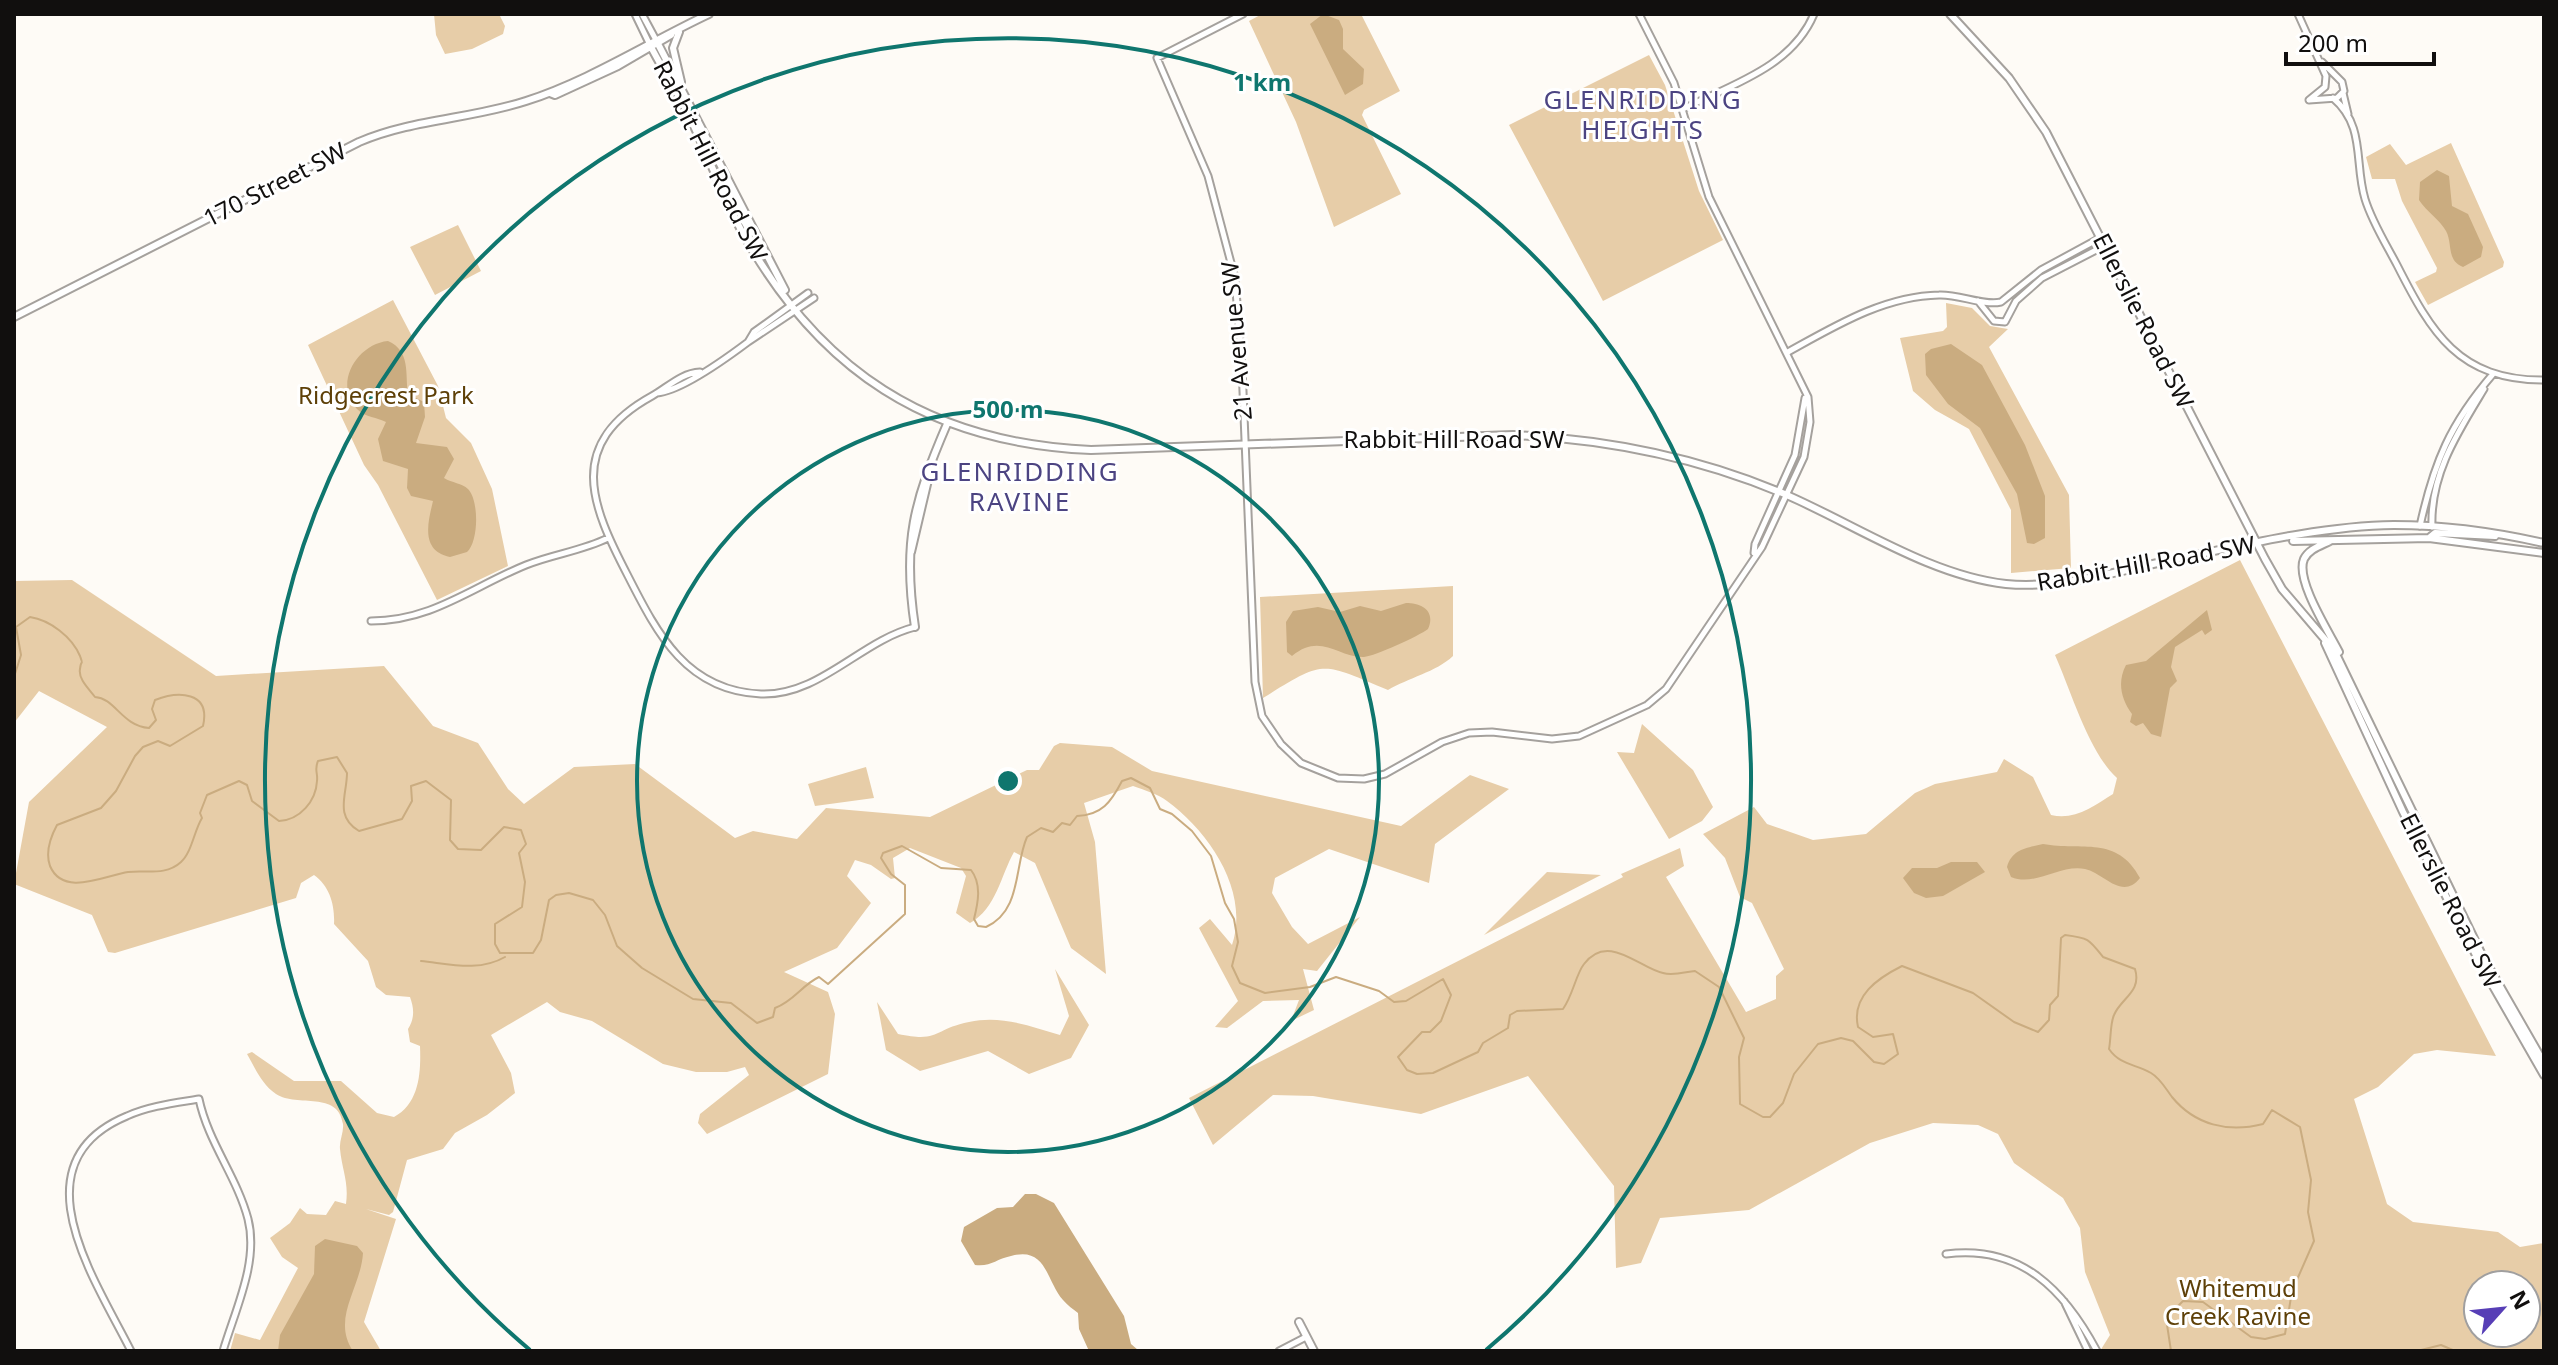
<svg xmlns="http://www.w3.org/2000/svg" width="2558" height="1365" font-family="'Noto Sans',sans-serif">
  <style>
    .green { fill: #e7cda8; fill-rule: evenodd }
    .water { fill: #caac80 }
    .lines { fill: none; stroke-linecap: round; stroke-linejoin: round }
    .stream { stroke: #caac80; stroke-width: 2 }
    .tertiary-casing { stroke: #a5a19d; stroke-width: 9 }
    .secondary-casing { stroke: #a5a19d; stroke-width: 10 }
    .tertiary { stroke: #fff; stroke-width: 5 }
    .secondary { stroke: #fff; stroke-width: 6 }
    .ring { fill: none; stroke: #0f766e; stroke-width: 4 }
    .labels { text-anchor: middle; stroke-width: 6; stroke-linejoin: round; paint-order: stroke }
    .street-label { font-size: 24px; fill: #110f0e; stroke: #fff }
    .park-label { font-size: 24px; fill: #5e4008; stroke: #fff }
    .neighbourhood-label { font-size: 26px; letter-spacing: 2px; fill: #4c4482; stroke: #fff }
    .centre { fill: #0f766e; stroke: #fff; stroke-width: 4 }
    .ring-label { font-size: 24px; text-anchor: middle; font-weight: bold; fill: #0f766e; stroke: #fff; stroke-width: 6; stroke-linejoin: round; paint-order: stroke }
  </style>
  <rect width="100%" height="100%" fill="#fefbf6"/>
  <path class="green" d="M434 14H499L505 26 503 34 472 49 445 54 436 35Z
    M1262 14H1361L1400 91 1364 110 1362 115 1401 194 1334 227 1296 122 1249 21Z
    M1649 55 1665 85 1699 191 1723 240 1603 301 1509 125Z
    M2451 143 2504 262 2503 267 2428 305 2415 282 2436 272 2437 268 2402 201 2395 179H2372L2366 157 2390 144 2406 165Z
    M458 225 481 271 435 295 410 247Z
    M393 300 438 386 446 418 471 443 492 489 508 566 437 600 378 485 364 465 308 345Z
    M1946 303 1972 308 1990 326 2008 329 1989 347 2069 495 2071 568 2011 573V510L1969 429 1935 410 1913 391 1900 338 1943 331 1947 327Z
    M2240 560 2496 1056 2437 1050 2414 1054 2378 1087 2354 1099 2387 1204 2413 1222 2498 1232 2520 1247 2544 1243V1351H2100L2110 1335 2085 1272 2080 1228 2063 1198 2014 1163 1998 1134 1978 1125 1933 1123 1870 1143 1749 1210 1660 1218 1641 1263 1616 1268 1614 1186 1528 1076 1421 1114 1313 1096 1273 1095 1213 1145 1189 1098 1623 877 1621 874 1680 848 1684 866 1666 877 1746 1012 1776 999V976L1784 969 1752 903 1740 897 1725 858 1703 834 1754 807 1767 824 1813 840 1866 834 1915 793 1935 784 1997 772 2004 759 2033 777 2051 815C2074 821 2094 806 2113 794L2117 778C2089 753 2071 691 2055 655ZM2478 1285H2526V1333H2478Z
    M72 580 216 676 384 666 433 726 478 743 508 789 524 804 574 767 635 764 735 838 753 831 797 839 826 808 930 817 1027 770H1039L1054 746 1060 743 1112 747 1152 771 1401 826 1470 775 1509 789 1435 844 1429 883 1329 849 1275 878 1272 893 1292 927 1308 944 1360 917 1317 971 1303 969 1314 1010 1291 1021 1299 1000 1263 1001 1227 1028 1215 1027 1238 1001 1199 928 1210 919 1232 945C1250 891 1209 832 1167 801 1158 794 1144 790 1133 786L1084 803 1095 842 1106 974 1071 948 1035 863 1014 852C1001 875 996 909 970 923L956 913 966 876 961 868 910 848 893 858 895 878 891 879 871 865 855 860 847 876 871 903 837 948 784 972 828 992 835 1014 828 1074 707 1134 698 1123 700 1114 749 1075 745 1067 727 1072H696L663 1064 592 1021 560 1012 547 1002 491 1035 511 1073 515 1093 487 1115 455 1133 443 1149 407 1160 393 1212 389 1215 366 1209 396 1219 364 1322 381 1351H230L235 1333 260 1340 298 1268 282 1257 270 1238 290 1223 300 1208 307 1214 326 1215 335 1201 346 1204C349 1182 342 1170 340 1149 339 1141 344 1132 343 1124 338 1090 298 1108 276 1094 262 1085 255 1068 247 1054L252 1052 294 1081H341L377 1113 394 1117C420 1103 421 1071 420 1046L410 1042 408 1029C415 1018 414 1008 410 997L386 995 376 987 368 961 334 924C335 906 330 886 314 875L301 883 296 898 115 953 108 952 92 915 14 884 29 802 107 727 39 691 14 723V581Z
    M1453 586V656C1436 672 1408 678 1388 690 1320 662 1326 659 1263 698L1260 597Z
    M1642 724 1693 770 1713 807 1702 821 1669 839 1617 752 1634 753Z
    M866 767 874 798 815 806 808 784Z
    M1547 872 1601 875 1484 935Z
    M1055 969 1089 1025 1071 1058 1029 1074 988 1051 920 1071 886 1050 877 1002 898 1034C941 1043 933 1029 969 1022 1001 1015 1030 1026 1060 1035L1069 1016Z"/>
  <path class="water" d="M1323 14 1339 20 1343 29V49L1364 69 1363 84 1345 95 1310 24Z
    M2437 170 2449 176 2452 206 2468 214 2483 247 2481 257 2463 267C2446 260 2453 244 2446 231 2440 220 2426 211 2419 200L2420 182Z
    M388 341C411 351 405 374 408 394L424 402 425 417 416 443 447 447 454 459 444 478C452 483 462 483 468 489 479 500 479 541 467 552L450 557C420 551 428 522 433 501L411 496 407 488 408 469 383 461 378 439 386 422C377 417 366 418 357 409 333 384 357 344 388 341Z
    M1951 344 1982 365 2025 445 2045 496V538L2034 544 2027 543 2017 494 1980 428 1948 404 1926 375 1925 354 1931 349Z
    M1406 603C1422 603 1436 611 1428 629 1419 636 1375 656 1364 657 1338 658 1321 632 1292 656L1287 652 1286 622 1293 611 1318 607 1340 612 1360 606 1381 611Z
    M2207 610 2212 630 2205 635 2202 630 2175 647 2171 667 2177 681 2170 688 2161 737 2151 734 2143 723 2136 726 2130 722 2132 714C2121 699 2117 682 2126 665L2146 661Z
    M2043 844C2082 851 2117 835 2140 878 2122 901 2104 873 2085 869 2060 864 2035 887 2011 877L2007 867C2012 849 2027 848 2043 844Z
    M1951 862H1977L1985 872 1943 896 1926 898 1914 893 1903 878 1912 868H1937Z
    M1025 1194H1036L1054 1203 1124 1316 1131 1344 1138 1350 1160 1351H1089L1079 1329 1078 1313C1073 1309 1067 1305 1063 1300 1046 1281 1047 1246 1011 1256 996 1259 991 1267 975 1265L961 1241 964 1227 997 1208 1013 1207Z
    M325 1239 357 1246 363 1253C361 1288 331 1318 353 1351H278L280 1335 314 1274 315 1246Z"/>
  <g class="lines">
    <path class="stream" d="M14 677 21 655 16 627 30 617C50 620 72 637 80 656 84 667 81 658 80 669 78 679 89 689 95 697 115 698 122 726 149 728L156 720 152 709 155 700C178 691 211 691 203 726L170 746 158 741 143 747 135 756 116 791 101 808 57 825C50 838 45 852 50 866 63 897 104 876 128 872 146 870 166 876 181 862 192 852 194 831 202 818L200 813 207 795 239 781 247 785 252 801 279 821C300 820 316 801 317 781 318 772 314 770 318 761L337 757 347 773C347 795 334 816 359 831L402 819 412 801 411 786 426 781 451 800 450 840 458 849 481 850 504 827 521 830 526 844 519 853 525 882 522 907 495 924V944L500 953H533L541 940 549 900 556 895 569 893 593 900 605 915 617 946 642 968 693 999 731 1003 757 1023 773 1017 775 1008C794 1001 802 985 819 977L828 984 905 914V885L891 874 881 858 883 853 902 846 941 868 971 870C982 884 978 903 974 919L978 926 986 927C1022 911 1014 866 1027 837L1041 828 1053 832 1062 823 1070 825 1077 816C1102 815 1111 802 1122 781L1131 778 1150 788 1160 809 1172 814 1192 831 1211 856 1225 903 1234 919 1238 942 1232 966 1240 983 1265 993 1310 987 1336 977 1379 991 1394 1002 1406 1001 1443 979 1451 995 1441 1021 1430 1032H1422L1398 1057 1407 1070 1417 1074 1433 1073 1478 1052 1483 1043 1508 1028 1510 1015 1517 1011 1563 1009C1573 995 1576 974 1584 964 1608 932 1639 968 1663 973 1673 976 1685 972 1695 971L1719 987 1744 1038 1739 1057 1740 1104 1763 1117H1770L1783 1103 1794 1074 1818 1044 1841 1038 1853 1041 1874 1062 1884 1064 1898 1054 1893 1034 1873 1037 1858 1027C1851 996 1878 978 1902 966L1973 993 2014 1022 2038 1032 2049 1020 2050 1005 2058 996 2061 938 2065 935C2089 938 2089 939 2103 957L2135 969C2142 992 2121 998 2114 1015 2110 1024 2111 1039 2109 1049 2120 1065 2135 1064 2151 1073 2160 1078 2166 1089 2172 1097 2195 1125 2228 1133 2263 1124L2272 1110 2300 1127 2311 1180 2308 1212 2314 1241 2292 1291 2285 1334 2265 1339 2251 1337 2203 1302 2183 1301 2166 1318 2171 1351
      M421 961C450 964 479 972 505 957
      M2417 1351 2441 1345 2455 1351"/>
    <g class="tertiary-casing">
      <path id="tertiary" d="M635 14 649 43
        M642 14 656 40
        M1243 14 1157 58 1208 176 1235 278 1242 367 1255 682 1262 716 1281 744 1301 763 1338 778 1364 779 1385 774 1442 742 1469 733 1492 732 1552 739 1579 736 1647 705 1666 689 1762 547 1804 457 1810 422 1808 397 1709 197 1674 83 1639 14
        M2298 14 2326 76 2325 87 2309 100
        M2343 93 2348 114
        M2333 98C2366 126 2354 163 2365 199 2372 222 2386 244 2397 265 2431 332 2459 381 2544 380
        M2309 100 2337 98 2344 91 2342 82 2322 62
        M1683 109C1731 85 1792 67 1814 14
        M808 293 754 332 748 342 814 298
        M1978 301 1994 321 2005 322 2016 301 2042 278 2104 246
        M1788 352C1835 326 1884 296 1939 295 1959 294 1983 306 2001 302L2041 270 2100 238
        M700 372C681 373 668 387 652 396 565 444 591 505 628 576 658 635 687 691 761 694 820 696 860 641 915 627
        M657 393C681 391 728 357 748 342
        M2420 526C2434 462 2450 424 2493 374
        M2432 527C2430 474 2458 432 2484 389
        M1754 553 1755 544 1795 455 1805 398
        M371 621C432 621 472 587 526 565 553 554 582 551 608 538
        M1946 1254C2021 1244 2065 1291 2097 1351
        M2064 1301 2088 1351
        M131 1351C96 1281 14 1163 127 1116 149 1106 175 1103 199 1099 208 1142 237 1177 248 1219 259 1262 235 1310 223 1351
        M1279 1351 1306 1337"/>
    </g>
    <g class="secondary-casing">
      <path id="secondary" d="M1950 14 2009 78 2046 132 2265 559 2282 589 2334 650 2482 955 2544 1063
        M679 32 673 48 681 82
        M656 40 785 290
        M649 43C662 69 678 92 690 118 708 154 721 192 740 228 818 371 929 443 1091 450L1513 435C1609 439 1701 458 1789 496 1857 526 1932 576 2006 584 2061 589 2114 572 2167 561 2240 546 2319 526 2394 525 2444 525 2495 532 2544 543
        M550 93 555 95 618 66 671 35
        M720 188H726L750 232
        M14 317 359 142C413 119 471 119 526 101 589 81 649 42 709 14
        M2429 538 2435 533 2495 536
        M2293 541 2429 538 2544 553
        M2330 541C2320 546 2309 549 2304 559 2295 580 2329 632 2339 652
        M911 552 932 463
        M915 627C902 542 914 501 947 424
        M2325 643 2403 812 2481 965 2544 1075
        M1299 1322 1314 1351"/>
    </g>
    <use href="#tertiary" class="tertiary"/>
    <use href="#secondary" class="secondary"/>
  </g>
  <g class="ring">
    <circle cx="1008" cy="781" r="371"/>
    <path d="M530 1350A743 743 0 1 1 1486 1350"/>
  </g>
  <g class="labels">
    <g class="street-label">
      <text transform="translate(710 161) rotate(63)" y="8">Rabbit Hill Road SW</text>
      <text transform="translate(275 185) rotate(-27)" y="8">170 Street SW</text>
      <text transform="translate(2143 321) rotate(63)" y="8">Ellerslie Road SW</text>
      <text transform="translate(1237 341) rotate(-95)" y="8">21 Avenue SW</text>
      <text x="1454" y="448">Rabbit Hill Road SW</text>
      <text transform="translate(2146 564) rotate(-10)" y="8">Rabbit Hill Road SW</text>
      <text transform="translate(2450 901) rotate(63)" y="8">Ellerslie Road SW</text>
    </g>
    <g class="park-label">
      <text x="386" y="404">Ridgecrest Park</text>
      <text x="2238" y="1297">Whitemud<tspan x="2238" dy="28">Creek Ravine</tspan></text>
    </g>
    <g class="neighbourhood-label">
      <text x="1643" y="109">GLENRIDDING<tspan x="1643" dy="30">HEIGHTS</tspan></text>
      <text x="1020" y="481">GLENRIDDING<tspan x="1020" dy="30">RAVINE</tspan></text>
    </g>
  </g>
  <circle cx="1008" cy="781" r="12" class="centre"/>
  <g class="ring-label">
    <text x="1262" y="91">1 km</text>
    <text x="1008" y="418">500 m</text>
  </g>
  <rect width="2558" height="1365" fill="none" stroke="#110f0e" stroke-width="32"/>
  <g transform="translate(2502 1309) rotate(63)"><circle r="38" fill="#ffffff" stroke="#a09f9f" stroke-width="2"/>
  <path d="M0-6L14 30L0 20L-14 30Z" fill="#573eb6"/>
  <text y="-12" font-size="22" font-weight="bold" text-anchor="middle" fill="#110f0e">N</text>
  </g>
  <path d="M2286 52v12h148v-12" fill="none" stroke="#110f0e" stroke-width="4"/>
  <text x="2298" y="52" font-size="24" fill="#110f0e" stroke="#ffffff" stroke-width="6" paint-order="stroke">200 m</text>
</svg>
